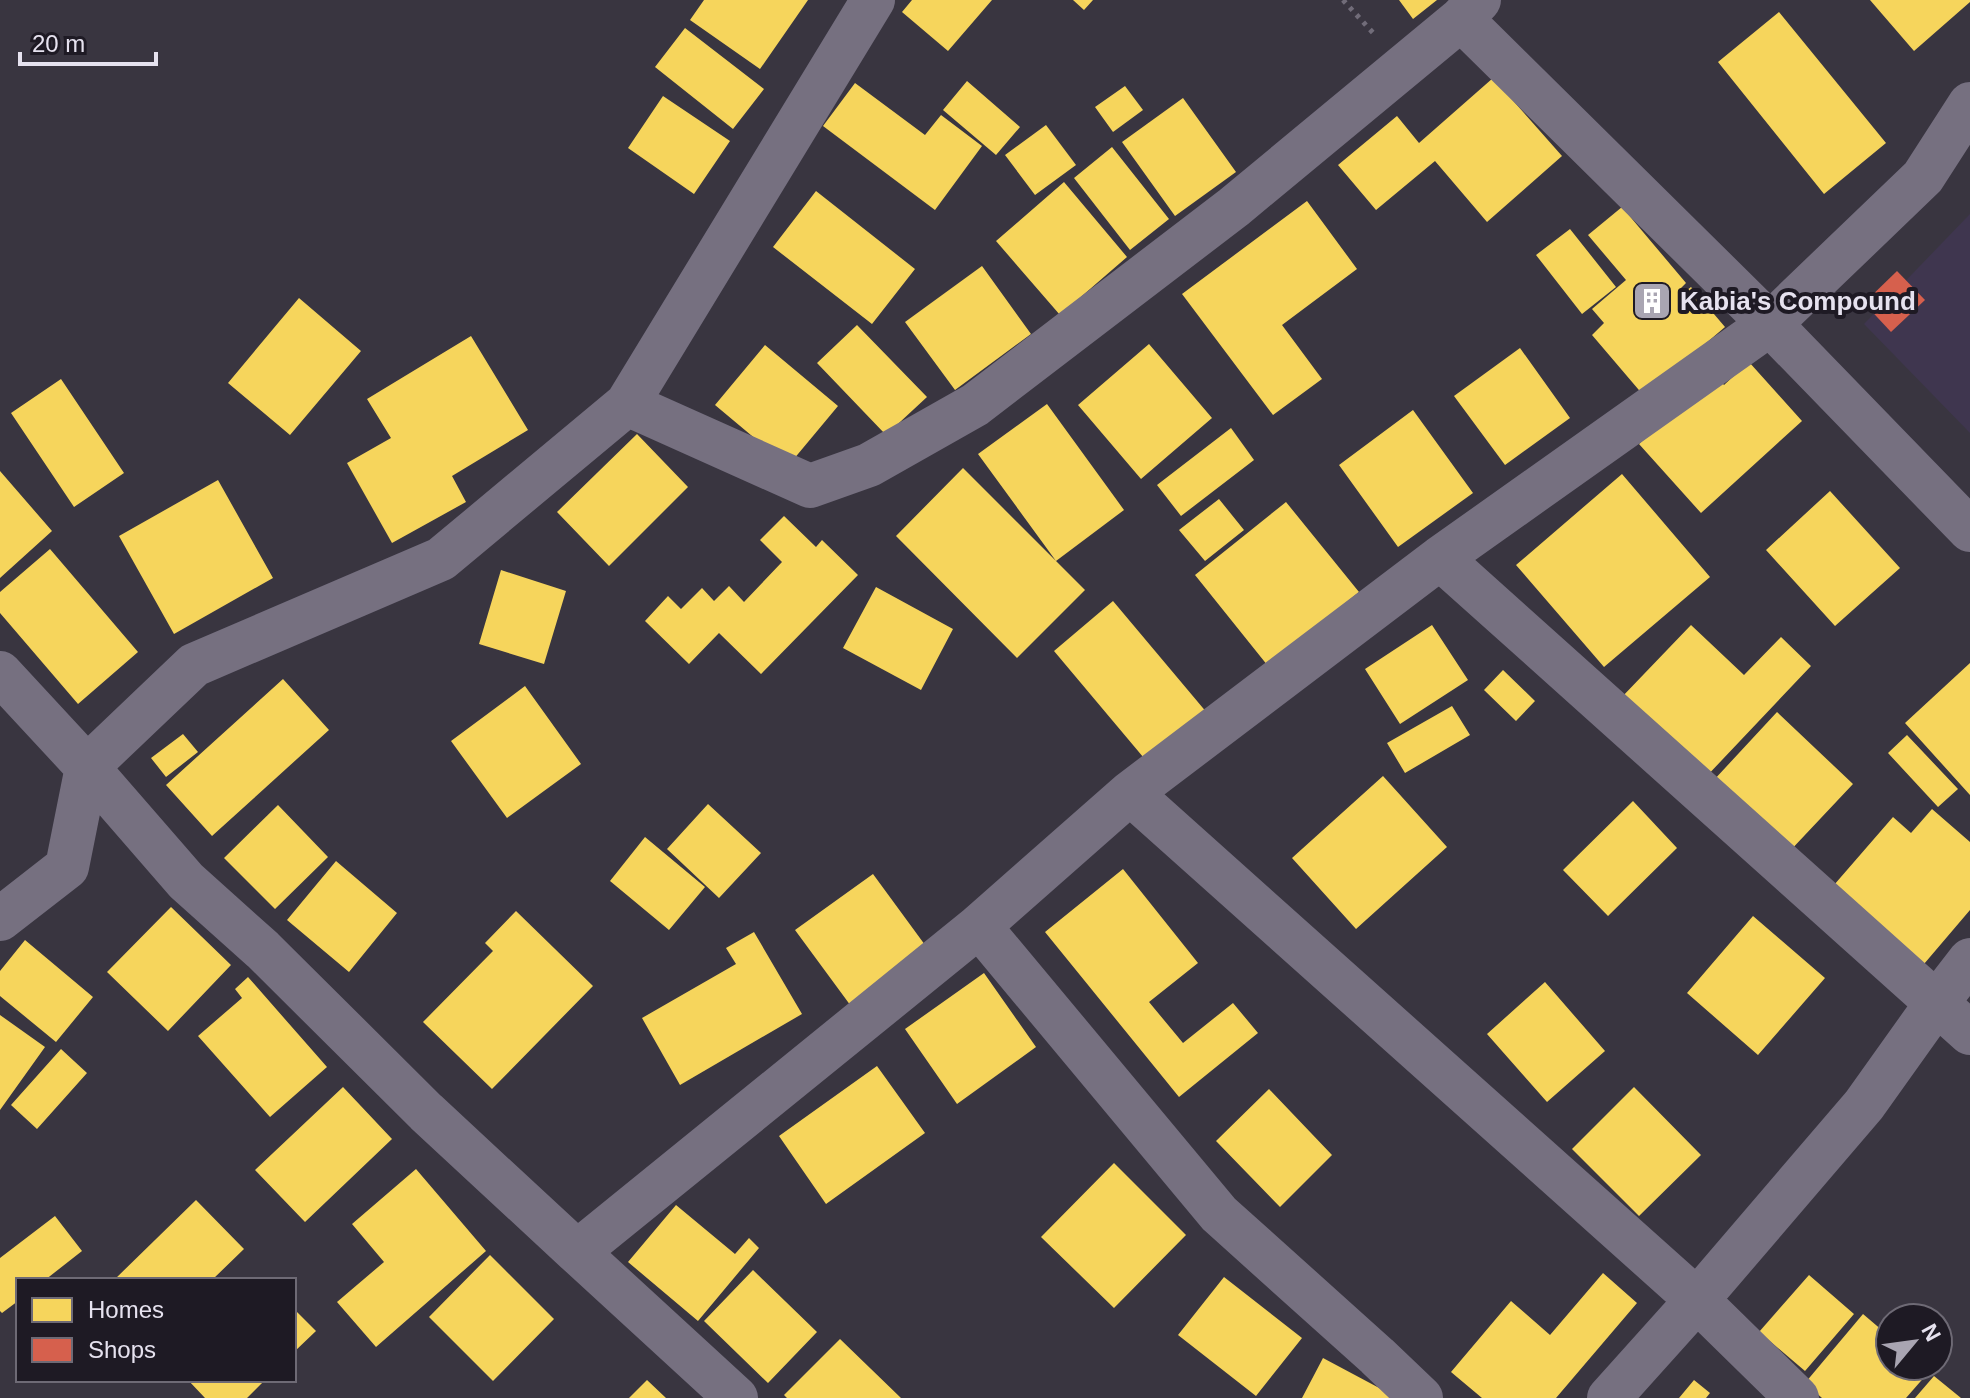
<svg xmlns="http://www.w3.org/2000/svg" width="1970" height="1398" font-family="Arial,sans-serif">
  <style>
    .built { fill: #3f364f }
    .homes { fill: #f6d55c }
    .shops { fill: #d6604d }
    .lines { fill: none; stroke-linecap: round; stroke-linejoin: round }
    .path { stroke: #716c79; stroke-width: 5; stroke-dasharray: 4 6; stroke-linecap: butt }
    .minor { stroke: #767080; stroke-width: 44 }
    .labels { text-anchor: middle; stroke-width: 8; stroke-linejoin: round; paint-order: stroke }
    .poi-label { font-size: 26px; font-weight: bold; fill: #e6e2ef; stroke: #1e1a24; text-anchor: start }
  </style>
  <rect width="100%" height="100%" fill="#393540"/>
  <path class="built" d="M1970 214V433L1864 324Z"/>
  <path class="homes" d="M704 0H808L760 69 690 20Z
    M912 0H992L948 51 902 12Z
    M1073 0H1093L1084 10Z
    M1399 0H1437L1413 19Z
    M1870 0H1970V2L1914 51Z
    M1779 12 1886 143 1824 194 1718 62Z
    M685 28 764 89 733 129 655 67Z
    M1493 78 1562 156 1487 222 1435 161 1376 210 1338 165 1397 116 1419 143Z
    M967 81 1020 127 996 155 943 110Z
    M855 83 925 135 941 115 982 146 935 210 823 126Z
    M1125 86 1143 110 1113 132 1095 107Z
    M663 96 730 141 694 194 628 148Z
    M1183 98 1236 172 1175 216 1122 142Z
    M1046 125 1076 165 1035 195 1005 155Z
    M1112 147 1169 219 1130 250 1074 178Z
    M1064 182 1127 257 1060 315 996 241Z
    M816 191 915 269 872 324 773 247Z
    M1307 201 1357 269 1282 325 1322 379 1273 415 1182 294Z
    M1622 207 1686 283 1679 290 1682 294 1691 287 1725 327 1644 396 1592 335 1604 323 1592 309 1626 280 1588 235Z
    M1570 229 1616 287 1582 314 1536 255Z
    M982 266 1031 334 955 390 905 322Z
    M299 298 361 351 290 435 228 383Z
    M857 325 927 397 886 435 817 363Z
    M471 336 528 430 452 476 466 502 392 543 347 463 391 438 367 399Z
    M1149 344 1212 418 1141 479 1078 405Z
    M765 345 838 406 788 466 715 405Z
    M1520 348 1570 418 1505 465 1454 396Z
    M1749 362 1802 421 1701 513 1639 444 1715 375 1724 385Z
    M61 379 124 473 74 507 11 413Z
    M1047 404 1124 510 1056 561 978 454Z
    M1413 410 1473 493 1398 547 1339 465Z
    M1231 428 1254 460 1181 516 1157 485Z
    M637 434 688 487 609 566 557 512Z
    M963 468 1085 590 1017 658 896 536Z
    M0 471 52 531 0 578Z
    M1622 474 1710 577 1604 667 1516 565Z
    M218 480 273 578 174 634 119 536Z
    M1830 491 1900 568 1835 626 1766 550Z
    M1219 499 1244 530 1205 561 1179 530Z
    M1286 502 1359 592 1268 666 1195 575Z
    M784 516 816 547 822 540 858 575 761 674 719 633 689 664 645 621 668 596 681 609 702 588 714 601 729 586 744 602 782 562 760 540Z
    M50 549 138 652 78 704 0 613V592Z
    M501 570 566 591 544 664 479 644Z
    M876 587 953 629 921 690 843 648Z
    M1113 601 1213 720 1154 770 1054 651Z
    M1432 625 1468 680 1400 724 1365 669Z
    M1691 625 1744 675 1781 637 1811 666 1704 779 1620 699Z
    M1970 663V795L1905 723Z
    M1503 670 1535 701 1516 721 1484 690Z
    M283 679 329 730 212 836 166 785Z
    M525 686 581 764 507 818 451 741Z
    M1452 706 1470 735 1405 773 1387 743Z
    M1777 712 1853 784 1788 853 1713 781Z
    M183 734 198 752 166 777 151 758Z
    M1907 735 1958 789 1938 807 1888 753Z
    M1383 776 1447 847 1356 929 1292 858Z
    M1633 801 1677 848 1608 916 1563 870Z
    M708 804 761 853 719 898 667 849Z
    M278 805 328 857 275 909 224 858Z
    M1932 809 1970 842V910L1924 964 1834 885 1893 817 1911 833Z
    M645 837 705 887 669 930 610 881Z
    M336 861 397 913 349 972 287 920Z
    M1123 869 1198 963 1149 1002 1183 1043 1233 1003 1258 1033 1179 1097 1045 932Z
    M873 874 936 960 859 1017 795 930Z
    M171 907 231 965 168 1031 107 972Z
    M516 911 593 986 492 1089 423 1022 493 951 485 943Z
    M1753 916 1825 978 1758 1055 1687 993Z
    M754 932 802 1014 680 1085 642 1018 736 964 726 948Z
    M25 940 93 997 56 1042 0 996V971Z
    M984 973 1036 1047 957 1104 905 1029Z
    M248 977 327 1067 270 1117 198 1036 242 998 235 989Z
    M1545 982 1605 1051 1547 1102 1487 1034Z
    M0 1015 45 1047 0 1110Z
    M61 1049 87 1073 37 1129 11 1105Z
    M877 1066 925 1133 826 1204 779 1136Z
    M343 1087 392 1139 305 1222 255 1170Z
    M1634 1087 1701 1155 1639 1216 1572 1149Z
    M1269 1089 1332 1155 1280 1207 1216 1141Z
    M1114 1163 1186 1235 1114 1308 1041 1237Z
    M416 1169 486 1251 376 1347 337 1302 384 1262 352 1224Z
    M196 1200 244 1249 212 1280H114Z
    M676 1205 735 1254 749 1238 759 1248 698 1321 628 1262Z
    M55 1216 82 1251 45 1280H18V1301L2 1313 0 1311V1258Z
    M490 1255 554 1319 493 1381 429 1317Z
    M753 1270 817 1332 768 1383 704 1321Z
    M1603 1273 1637 1303 1556 1398H1482L1451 1372 1511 1301 1550 1335Z
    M1809 1275 1854 1314 1805 1371 1759 1332Z
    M1224 1277 1302 1338 1256 1396 1178 1335Z
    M294 1309 316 1331 294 1352Z
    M1863 1314 1890 1337V1366H1934L1906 1398H1822L1805 1383Z
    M840 1339 901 1398H787L784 1395Z
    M1323 1358 1398 1398H1302Z
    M1934 1376 1961 1398H1915Z
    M188 1380H265L247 1398H205Z
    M647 1380 666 1398H629Z
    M1694 1380 1710 1393 1706 1398H1679Z"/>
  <path class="shops" d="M1897 271 1925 300 1891 332 1864 303Z"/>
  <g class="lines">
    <path class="path" d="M1343 0 1375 35"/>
    <path class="minor" d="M1461 19 1770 324 1970 530
      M627 404 810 486 869 465 975 405 1234 207 1461 19 1479 0
      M1440 558 1970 1033
      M0 673 87 767 194 665 441 559 627 404 873 0
      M87 767 186 881 263 950 426 1112 577 1252 979 926 1130 793 1440 558 1770 324 1923 177 1970 104
      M1130 793 1697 1300 1797 1398
      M0 919 67 867 87 767
      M979 926 1219 1214 1377 1356 1421 1398
      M577 1252 736 1398
      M1609 1398 1697 1300 1864 1105 1936 1004 1970 960"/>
  </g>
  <defs>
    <g id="building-square" transform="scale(2)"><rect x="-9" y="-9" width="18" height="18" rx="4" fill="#a9a5b2" stroke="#1e1a24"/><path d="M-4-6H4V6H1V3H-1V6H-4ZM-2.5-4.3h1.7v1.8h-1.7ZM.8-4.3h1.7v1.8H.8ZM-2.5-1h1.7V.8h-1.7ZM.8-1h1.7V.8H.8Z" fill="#fff"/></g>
  </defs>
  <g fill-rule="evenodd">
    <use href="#building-square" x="1652" y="301"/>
  </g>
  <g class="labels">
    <g class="poi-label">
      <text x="1680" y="310">Kabia's Compound</text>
    </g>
  </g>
  <rect x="16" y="1278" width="280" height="104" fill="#1e1a24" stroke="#6e6a75" stroke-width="2"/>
  <rect x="32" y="1298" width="40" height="24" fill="#f6d55c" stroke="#6e6a75" stroke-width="2"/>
  <text x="88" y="1318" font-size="24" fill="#e6e2ef">Homes</text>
  <rect x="32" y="1338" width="40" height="24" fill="#d6604d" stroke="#6e6a75" stroke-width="2"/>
  <text x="88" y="1358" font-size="24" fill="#e6e2ef">Shops</text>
  <g transform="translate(1914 1342) rotate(61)"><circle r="38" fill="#1e1a24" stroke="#6e6a75" stroke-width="2"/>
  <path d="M0-6L14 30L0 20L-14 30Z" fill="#a9a5b2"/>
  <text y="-12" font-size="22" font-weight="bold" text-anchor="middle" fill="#e6e2ef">N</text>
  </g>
  <path d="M20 52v12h136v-12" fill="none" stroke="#e6e2ef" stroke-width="4"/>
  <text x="32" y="52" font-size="24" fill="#e6e2ef" stroke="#1e1a24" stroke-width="6" paint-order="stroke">20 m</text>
</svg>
